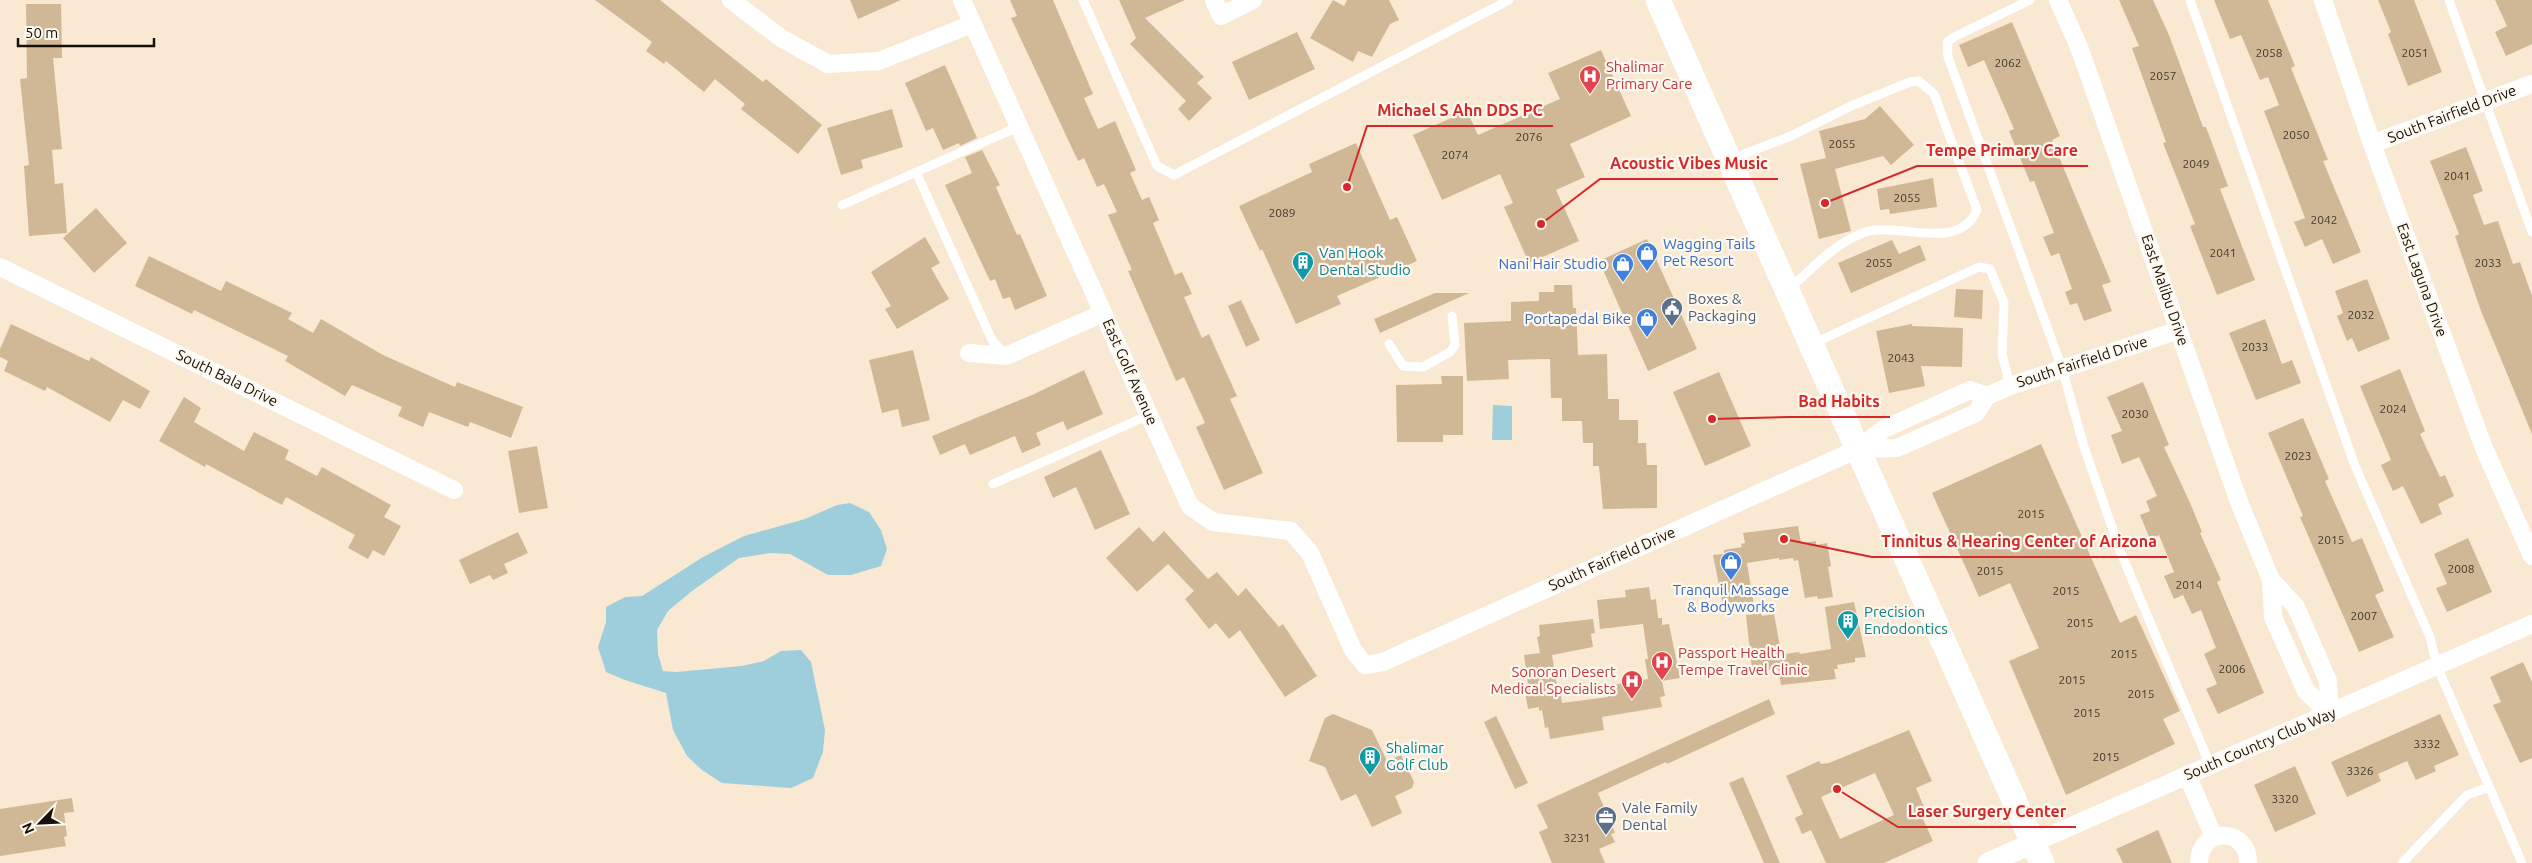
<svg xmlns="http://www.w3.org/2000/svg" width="2532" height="863" font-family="Ubuntu,sans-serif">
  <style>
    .water { fill: #9ecedc }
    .building { fill: #d0b896; fill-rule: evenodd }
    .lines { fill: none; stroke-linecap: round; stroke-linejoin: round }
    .service { stroke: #fff; stroke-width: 9 }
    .minor { stroke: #fff; stroke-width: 18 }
    .tertiary { stroke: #fff; stroke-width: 21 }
    .secondary { stroke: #fff; stroke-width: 25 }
    .labels { text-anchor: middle; stroke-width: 4.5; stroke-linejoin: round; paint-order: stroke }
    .number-label { font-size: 12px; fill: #443a2c }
    .health-label { font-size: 15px; fill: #be3a42; stroke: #fef8ef; text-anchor: start }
    .street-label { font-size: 15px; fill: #151008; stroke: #fef8ef }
    .shop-label { font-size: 15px; fill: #366cbe; stroke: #fef8ef; text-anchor: end }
    .culture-label { font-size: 15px; fill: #0d838f; stroke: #fef8ef; text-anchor: start }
    .service-label { font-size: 15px; fill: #4e5e75; stroke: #fef8ef; text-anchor: start }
    .leader { fill: none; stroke: #d62828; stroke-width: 2 }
    .callout-dot { fill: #d62828; stroke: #fef8ef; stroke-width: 2 }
    .callout-label { font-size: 16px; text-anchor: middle; font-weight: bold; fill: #d62828; stroke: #fef8ef; stroke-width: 4.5; stroke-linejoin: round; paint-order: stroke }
  </style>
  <rect width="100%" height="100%" fill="#f9e9d3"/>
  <path class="water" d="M1493 405 1512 406V440H1492Z
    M850 503 869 512 881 530 887 549 881 566 851 575H828L790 554 770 553 739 558 692 591 668 611 657 630 658 654 663 671 676 672 742 666 764 661 781 651 801 650 811 662 825 730 823 752 813 778 791 788 722 783 702 770 687 756 673 730 666 693 625 680 606 672 598 647 606 622V607L625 597 642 596 703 557 744 536 805 519 837 505Z"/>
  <path class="building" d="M595 0H660L763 82 766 79 822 125 798 154 741 109 745 104 715 79 704 92 666 61 664 64 646 51 652 42Z
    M850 0H901L858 19Z
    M1010 0H1053L1093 94 1084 98 1098 129 1115 121 1136 170 1130 173 1142 200 1149 197 1159 220 1153 223 1175 275 1182 272 1192 294 1184 297 1202 338 1209 334 1237 396 1230 399 1263 473 1224 490 1196 427 1205 423 1184 377 1176 381 1128 271 1132 270 1108 215 1117 212 1104 184 1097 187 1084 158 1078 161 1011 18 1017 16Z
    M1119 0H1185L1145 18 1204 77 1197 83 1212 98 1189 121 1178 109 1186 101 1130 44 1136 38Z
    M1333 0 1344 6 1347 0H1389L1399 20 1390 24 1372 57 1358 51 1353 62 1310 38Z
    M2119 0H2153L2169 35 2203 127H2206L2228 186 2220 189 2255 280 2217 295 2190 226 2195 224 2163 143 2166 142 2132 48 2139 46Z
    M2214 0H2268L2295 66 2291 68 2328 160 2323 161 2361 252 2333 264 2322 239 2305 247 2294 222 2305 218 2264 111 2279 105 2268 77 2260 80 2241 35 2230 39Z
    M2378 0H2414L2442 72 2408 86 2388 34 2391 32Z
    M2495 0H2532V44L2506 56 2495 32 2507 26Z
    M26 4H61L62 58H53L62 149 52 150 55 184 63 183 67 233 29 236 24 166 29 165 20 79 27 78Z
    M2012 22 2060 136 2052 140 2111 282 2102 285 2112 311 2084 321 2077 303 2070 305 2065 292 2072 289 2059 253 2051 256 2043 237 2054 233 2034 181 2030 182 2009 131 2014 129 1984 60 1968 67 1959 45Z
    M1297 32 1315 69 1249 100 1232 62Z
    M1601 50 1631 116 1570 144 1585 177 1556 190 1579 241 1529 263 1504 207 1513 203 1500 174 1442 200 1413 135 1467 111 1478 135 1560 99 1548 73Z
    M945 65 977 138 960 146 959 143 943 150 933 128 926 131 905 83Z
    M1880 106 1914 145 1891 165 1883 156 1835 169 1851 231 1819 239 1800 164 1826 158 1819 131 1865 119Z
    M892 109 903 147 861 160 863 168 841 175 827 128Z
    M1356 143 1390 220 1397 217 1417 261 1337 296 1341 304 1296 324 1262 249 1260 251 1239 206 1312 172 1309 164Z
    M2466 147 2483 191 2473 195 2484 225 2498 221 2513 264 2520 262 2532 296V434L2481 311 2455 236 2459 234 2430 161Z
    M982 150 1000 185 996 187 1017 235 1020 234 1047 296 1015 310 1010 297 1003 299 995 279 990 281 945 185 972 173 965 157Z
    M1933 178 1937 207 1890 214 1889 209 1880 210 1877 189Z
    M96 208 127 243 94 273 63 238Z
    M925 237 940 263 931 268 949 299 897 329 885 309 891 306 871 272Z
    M1647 239 1697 349 1648 371 1599 261Z
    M1892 240 1899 254 1920 245 1926 260 1851 293 1838 263Z
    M149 256 221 291 226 281 292 313 288 319 313 333 321 319 383 355 455 387 457 382 523 407 511 438 470 422 468 427 429 412 423 427 398 416 402 407 352 385 345 396 285 361 288 356 194 310 192 314 135 286Z
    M2367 279 2390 339 2358 352 2352 338 2347 341 2337 316 2343 313 2335 291Z
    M1554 285H1572L1573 308H1576L1578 355 1607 354 1608 399H1619V420H1638V443H1646L1647 465H1657V508L1603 509 1599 466H1593V443H1583L1582 421H1562V398H1551L1550 359 1508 360 1509 379 1467 381 1464 323 1511 321V302L1539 301V292H1554Z
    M1956 289 1983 290 1982 319 1954 317Z
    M1435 293H1469L1380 333 1374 319Z
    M1241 300 1260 340 1246 347 1228 306Z
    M2265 319 2282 364 2292 360 2301 383 2256 400 2229 333Z
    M11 324 89 361 91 357 150 391 140 409 123 400 110 422 47 387 45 391 4 371 8 361 0 357V349Z
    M1912 324V326L1963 328 1962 367 1921 366 1925 386 1889 393 1876 331Z
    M913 350 930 420 902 427 898 409 882 413 869 360Z
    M2400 369 2425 431 2420 434 2440 477 2445 475 2454 496 2438 504 2442 514 2421 524 2403 486 2393 491 2381 465 2391 460 2360 386Z
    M1084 370 1103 414 1067 430 1063 421 1036 433 1041 445 1022 453 1015 436 970 455 965 444 940 455 932 436 1032 395Z
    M1719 372 1751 446 1705 466 1673 392Z
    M1441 376H1463V435H1443V442H1397L1396 385 1442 384Z
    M2143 382 2169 445 2164 447 2191 505 2202 532 2200 533 2221 580 2217 582 2264 693 2218 714 2206 689 2217 684 2204 654 2216 648 2201 610 2192 614 2183 595 2174 599 2164 576 2174 572 2159 535 2150 539 2140 515 2150 511 2146 501 2157 496 2139 457 2122 464 2111 435 2122 431 2107 397Z
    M184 397 201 408 194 422 244 451 254 432 289 450 285 459 317 476 322 467 391 505 384 517 401 526 384 556 373 550 368 559 348 548 355 535 286 497 282 505 206 464 205 467 159 441Z
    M2303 418 2329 479 2325 481 2352 542 2362 538 2384 591 2375 595 2394 637 2359 652 2300 517 2303 516 2268 433Z
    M2041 444 2120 623 2136 615 2180 711 2163 719 2175 744 2066 795 2009 661 2039 648 2010 583 1979 597 1932 493Z
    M537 446 548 508 519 513 508 451Z
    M1101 450 1130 514 1095 530 1076 487 1053 498 1044 477Z
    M1798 526 1801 543 1816 541V545L1827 543 1831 566 1828 567 1833 597 1818 599 1817 596 1805 598 1798 560 1794 561 1793 558 1779 560V558L1747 563 1754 605 1724 610 1713 555 1724 554V550L1742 547 1741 544 1745 543 1743 533Z
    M1139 527 1153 542 1164 531 1208 579 1217 572 1238 596 1246 588 1279 627 1283 624 1317 676 1285 697 1240 630 1229 639 1216 623 1209 629 1185 599 1194 591 1168 564 1137 592 1106 558Z
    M518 532 528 553 504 564 508 573 493 580 490 575 470 584 459 560Z
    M2468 538 2492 592 2447 612 2436 588 2447 584 2434 554Z
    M1649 587 1651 600 1656 599 1658 618H1662V625L1669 624 1680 678 1662 681 1665 696 1660 697 1662 707 1602 717 1604 730 1550 739 1548 727 1545 728 1542 710 1539 711V707L1528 709 1524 685 1528 684 1524 655 1540 653 1537 637 1540 636 1539 625 1593 619 1595 633 1591 634 1593 647 1552 655 1558 692 1560 691 1562 703 1608 697 1606 686 1648 679 1645 659H1648L1643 624 1600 629 1597 600 1626 597 1625 590Z
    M1854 602 1866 657 1855 658V662L1837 665 1838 669H1834L1836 679 1781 685 1778 669 1763 671 1762 667 1752 669 1746 615 1761 613 1762 616 1774 614 1781 652 1785 651V654L1799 652 1800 654 1831 649 1825 607Z
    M2523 662 2532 682V758L2520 763 2493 705 2501 702 2490 677Z
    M1769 699 1775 714 1667 764 1666 762 1598 793 1615 833 1611 834 1615 842 1599 849 1605 863H1552L1539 832 1548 828 1537 805Z
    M1333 714 1372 730 1387 761 1401 755 1414 782 1412 788 1395 796 1402 813 1372 827 1356 794 1341 801 1325 767 1309 761 1325 718Z
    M2440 714 2459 755 2434 766 2436 771 2416 780 2407 761 2378 774 2381 781 2347 797 2331 762Z
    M1496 716 1528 783 1515 789 1484 722Z
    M1909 730 1932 781 1916 788 1924 807 1919 810 1933 841 1884 863H1826L1811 830 1802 834 1795 818 1803 814 1786 776 1819 761 1821 764 1829 763ZM1875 773 1894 815 1840 839 1821 797Z
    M2295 766 2316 814 2275 832 2254 785Z
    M1743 777 1780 863H1764L1729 783Z
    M72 798 74 812 64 813 67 836 64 837 66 846 0 856V809Z
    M2158 830 2172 863H2123L2116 849Z"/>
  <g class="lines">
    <path class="service" d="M1083 0 1157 166 1174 175 1509 0
      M2030 0 1954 37 1947 42 1948 57 2062 368 2084 447 2121 553 2210 765
      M2190 0 2355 466 2430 637 2437 666 2522 863
      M2449 0 2532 232
      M1731 159 1791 136 1851 106 1910 82 1919 81 1934 94 1977 210C1958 254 1897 220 1863 233 1834 244 1812 268 1790 289
      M916 172 992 340 1005 355
      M842 205 1020 126
      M1389 344 1403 366 1423 367 1450 352 1455 345 1452 316
      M1812 344 1979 267 1990 269 2004 303 2002 354 2010 386
      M993 484 1149 415
      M2402 863 2467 795 2489 787"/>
    <path class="minor" d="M731 0 781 38 828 64 879 61 972 24
      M962 0 1190 506 1213 522 1291 531 1310 553 1353 650 1365 665 1383 662 1858 449 1884 429 1970 390 1987 396
      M1214 0 1221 16 1253 0
      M2058 0 2079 47 2239 502 2271 580 2296 607 2328 681 2330 714
      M2323 0 2372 144 2484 448 2532 556
      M2372 144 2532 84
      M0 267 454 490
      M969 353 1006 356 1103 313
      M1858 449 1897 448 1976 413 1987 396 2010 386 2179 330
      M2271 580 2273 617 2306 691 2330 714
      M2187 775 2214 837
      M2033 843 2532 624
      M2199 863C2199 826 2249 827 2248 863"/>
    <path class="tertiary" d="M1988 863 2033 843"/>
    <path class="secondary" d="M1658 0 2042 863"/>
  </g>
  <defs>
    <g id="hospital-pin" transform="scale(1.125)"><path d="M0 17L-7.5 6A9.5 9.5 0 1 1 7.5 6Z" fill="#e0444e" stroke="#fef8ef"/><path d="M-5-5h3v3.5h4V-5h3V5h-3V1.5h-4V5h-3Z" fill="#fff"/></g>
    <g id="shop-pin" transform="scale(1.125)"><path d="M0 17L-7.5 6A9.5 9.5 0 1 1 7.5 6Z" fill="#3f7fe0" stroke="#fef8ef"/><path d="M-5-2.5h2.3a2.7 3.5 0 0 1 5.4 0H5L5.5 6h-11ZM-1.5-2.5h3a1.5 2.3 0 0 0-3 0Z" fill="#fff"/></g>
    <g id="building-pin" transform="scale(1.125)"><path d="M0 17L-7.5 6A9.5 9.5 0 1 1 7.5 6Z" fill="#0f9aa8" stroke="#fef8ef"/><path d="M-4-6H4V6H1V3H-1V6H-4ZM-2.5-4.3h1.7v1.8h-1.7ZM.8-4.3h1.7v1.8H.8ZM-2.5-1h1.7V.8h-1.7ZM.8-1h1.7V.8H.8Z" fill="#fff"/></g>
    <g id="civic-pin" transform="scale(1.125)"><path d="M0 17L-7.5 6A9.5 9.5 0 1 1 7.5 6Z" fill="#5c6f8a" stroke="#fef8ef"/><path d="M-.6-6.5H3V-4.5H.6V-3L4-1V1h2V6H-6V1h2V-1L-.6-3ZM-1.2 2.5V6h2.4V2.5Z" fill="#fff"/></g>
    <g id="office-pin" transform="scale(1.125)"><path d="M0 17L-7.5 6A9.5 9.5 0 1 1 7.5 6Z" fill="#5c6f8a" stroke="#fef8ef"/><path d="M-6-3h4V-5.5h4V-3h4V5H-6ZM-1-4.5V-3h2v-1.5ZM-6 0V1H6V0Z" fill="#fff"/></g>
  </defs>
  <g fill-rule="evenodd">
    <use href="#hospital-pin" x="1590" y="76"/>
    <use href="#shop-pin" x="1647" y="253"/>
    <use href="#building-pin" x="1303" y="262"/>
    <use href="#shop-pin" x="1623" y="264"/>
    <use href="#civic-pin" x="1672" y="308"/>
    <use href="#shop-pin" x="1647" y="319"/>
    <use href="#shop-pin" x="1731" y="562"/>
    <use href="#building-pin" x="1848" y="621"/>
    <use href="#hospital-pin" x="1662" y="662"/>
    <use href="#hospital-pin" x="1632" y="681"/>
    <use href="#building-pin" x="1370" y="757"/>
    <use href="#office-pin" x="1606" y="817"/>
  </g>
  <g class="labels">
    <g class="number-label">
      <text x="2269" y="57">2058</text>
      <text x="2415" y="57">2051</text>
      <text x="2008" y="67">2062</text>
      <text x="2163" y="80">2057</text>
      <text x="2296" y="139">2050</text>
      <text x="1529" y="141">2076</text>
      <text x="1842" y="148">2055</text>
      <text x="1455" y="159">2074</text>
      <text x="2196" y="168">2049</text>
      <text x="2457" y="180">2041</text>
      <text x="1907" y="202">2055</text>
      <text x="1282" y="217">2089</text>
      <text x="2324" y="224">2042</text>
      <text x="2223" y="257">2041</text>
      <text x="1879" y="267">2055</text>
      <text x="2488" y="267">2033</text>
      <text x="2361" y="319">2032</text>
      <text x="2255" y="351">2033</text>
      <text x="1901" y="362">2043</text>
      <text x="2393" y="413">2024</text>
      <text x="2135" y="418">2030</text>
      <text x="2298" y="460">2023</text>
      <text x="2031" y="518">2015</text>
      <text x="2331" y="544">2015</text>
      <text x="2461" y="573">2008</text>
      <text x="1990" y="575">2015</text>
      <text x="2189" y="589">2014</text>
      <text x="2066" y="595">2015</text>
      <text x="2364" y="620">2007</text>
      <text x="2080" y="627">2015</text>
      <text x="2124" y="658">2015</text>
      <text x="2232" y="673">2006</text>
      <text x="2072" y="684">2015</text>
      <text x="2141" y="698">2015</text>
      <text x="2087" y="717">2015</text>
      <text x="2427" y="748">3332</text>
      <text x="2106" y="761">2015</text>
      <text x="2360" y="775">3326</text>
      <text x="2285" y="803">3320</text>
      <text x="1577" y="842">3231</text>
    </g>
    <g class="health-label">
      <text x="1606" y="72">Shalimar<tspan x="1606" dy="17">Primary Care</tspan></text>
      <text x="1678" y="658">Passport Health<tspan x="1678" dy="17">Tempe Travel Clinic</tspan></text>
      <text x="1616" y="677" text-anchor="end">Sonoran Desert<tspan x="1616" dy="17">Medical Specialists</tspan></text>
    </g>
    <g class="street-label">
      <text transform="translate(2452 114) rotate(-21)" y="5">South Fairfield Drive</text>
      <text transform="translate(2422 280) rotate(70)" y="5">East Laguna Drive</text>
      <text transform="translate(2165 290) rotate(71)" y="5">East Malibu Drive</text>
      <text transform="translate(2082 362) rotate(-18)" y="5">South Fairfield Drive</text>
      <text transform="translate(1130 372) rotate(66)" y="5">East Golf Avenue</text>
      <text transform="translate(227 378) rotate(26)" y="5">South Bala Drive</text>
      <text transform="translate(1612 559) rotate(-24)" y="5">South Fairfield Drive</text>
      <text transform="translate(2260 744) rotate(-23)" y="5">South Country Club Way</text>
    </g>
    <g class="shop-label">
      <text x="1663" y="249" text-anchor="start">Wagging Tails<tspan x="1663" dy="17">Pet Resort</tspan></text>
      <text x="1607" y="269">Nani Hair Studio</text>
      <text x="1631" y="324">Portapedal Bike</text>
      <text x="1731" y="595" text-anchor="middle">Tranquil Massage<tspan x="1731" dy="17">&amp; Bodyworks</tspan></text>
    </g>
    <g class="culture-label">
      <text x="1319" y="258">Van Hook<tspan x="1319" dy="17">Dental Studio</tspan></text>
      <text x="1864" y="617">Precision<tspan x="1864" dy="17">Endodontics</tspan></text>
      <text x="1386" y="753">Shalimar<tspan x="1386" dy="17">Golf Club</tspan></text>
    </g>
    <g class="service-label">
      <text x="1688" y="304">Boxes &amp;<tspan x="1688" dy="17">Packaging</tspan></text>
      <text x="1622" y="813">Vale Family<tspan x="1622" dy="17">Dental</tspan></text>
    </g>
  </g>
  <path class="leader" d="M1347 187L1367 126H1553M1825 203L1917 166H2088M1541 224L1600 179H1778M1712 419L1789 417H1890M1784 539L1872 557H2167M1837 789L1898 827H2076"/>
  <g class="callout-dot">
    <circle cx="1347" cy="187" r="5"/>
    <circle cx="1825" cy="203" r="5"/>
    <circle cx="1541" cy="224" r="5"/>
    <circle cx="1712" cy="419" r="5"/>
    <circle cx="1784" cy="539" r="5"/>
    <circle cx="1837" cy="789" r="5"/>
  </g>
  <g class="callout-label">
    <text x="1460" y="116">Michael S Ahn DDS PC</text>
    <text x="2002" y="156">Tempe Primary Care</text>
    <text x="1689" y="169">Acoustic Vibes Music</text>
    <text x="1839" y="407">Bad Habits</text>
    <text x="2019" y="547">Tinnitus &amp; Hearing Center of Arizona</text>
    <text x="1987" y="817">Laser Surgery Center</text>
  </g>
  <g transform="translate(40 823) rotate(246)" stroke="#fef8ef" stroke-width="4" paint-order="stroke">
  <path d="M0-4L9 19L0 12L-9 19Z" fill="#151008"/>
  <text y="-8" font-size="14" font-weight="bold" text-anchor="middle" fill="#151008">N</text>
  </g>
  <path d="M18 38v8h136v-8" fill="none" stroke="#151008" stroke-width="2.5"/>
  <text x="25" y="38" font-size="15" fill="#151008" stroke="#fef8ef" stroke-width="4" paint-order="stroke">50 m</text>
</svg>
